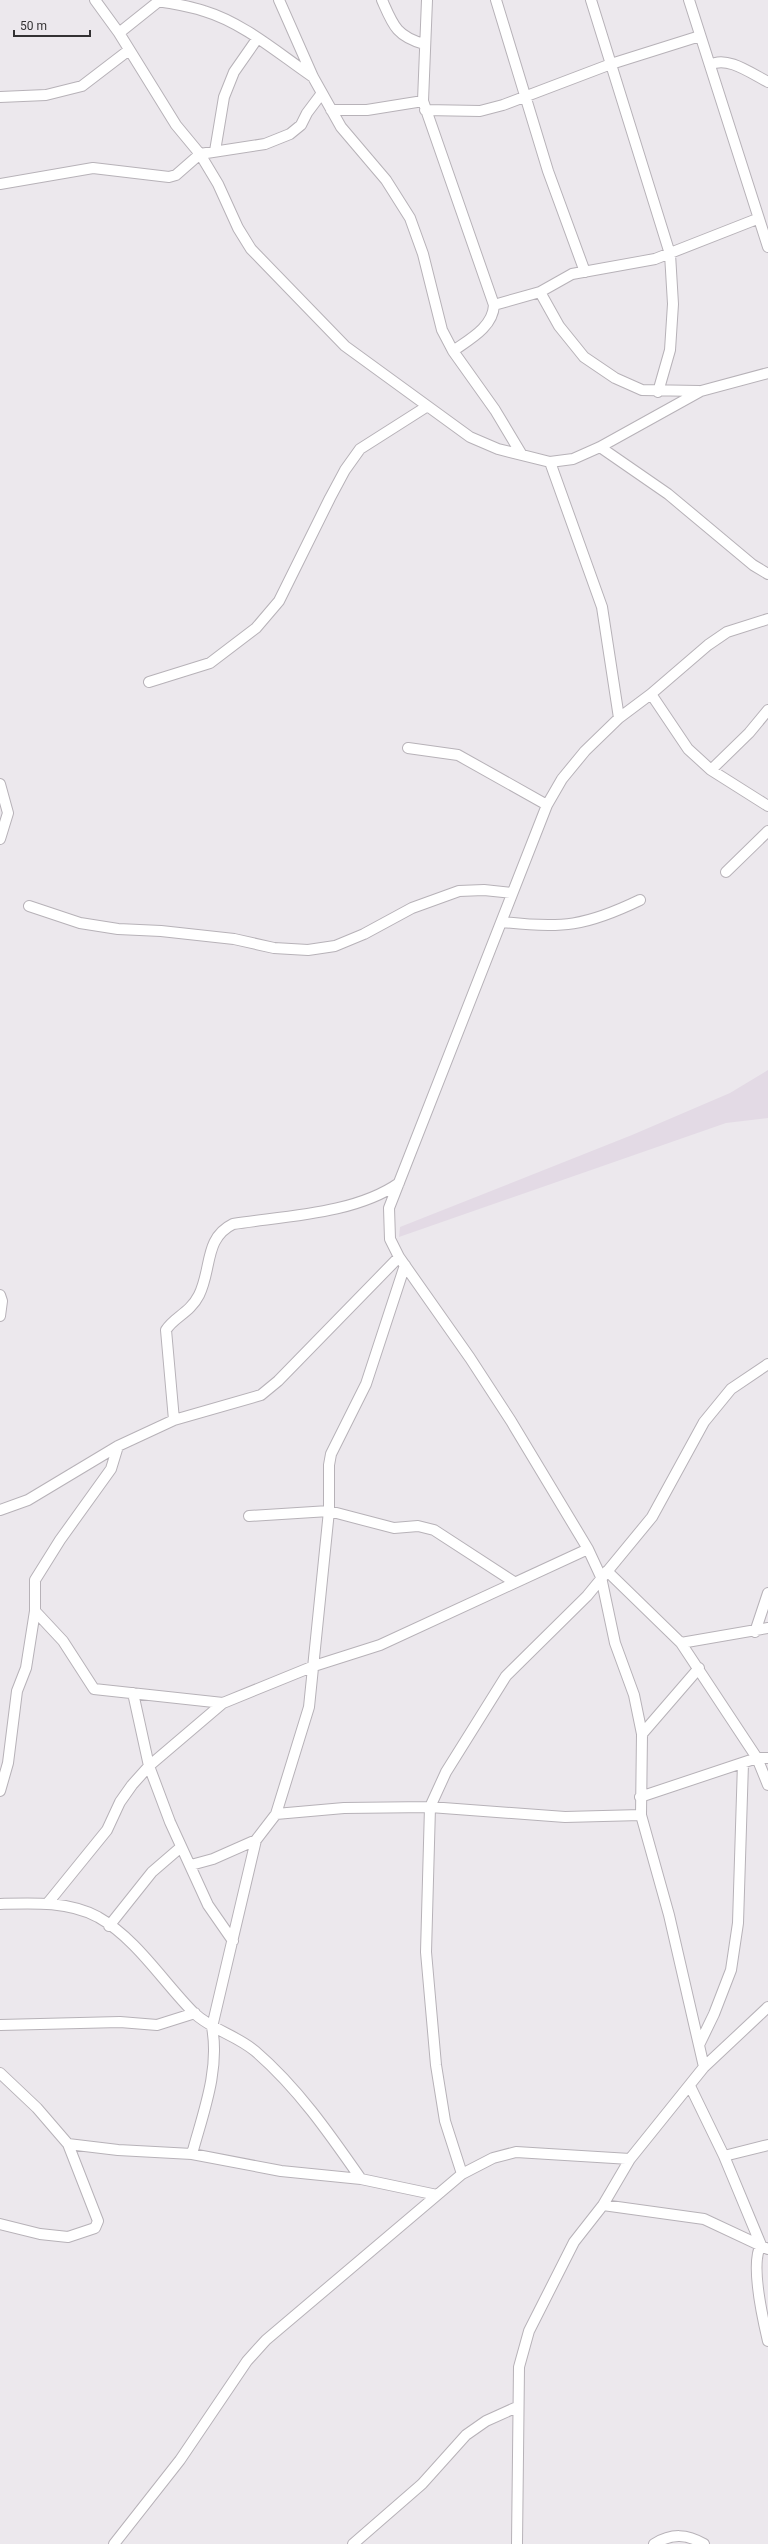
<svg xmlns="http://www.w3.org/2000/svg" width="768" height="2544" font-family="Roboto,sans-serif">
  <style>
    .built { fill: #e3dae5 }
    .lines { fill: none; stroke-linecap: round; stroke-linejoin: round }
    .street-casing { stroke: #b7b2b8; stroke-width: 12 }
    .street { stroke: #fff; stroke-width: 10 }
  </style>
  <rect width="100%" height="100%" fill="#ece8ed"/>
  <path class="built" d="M768 1070V1118L726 1123 399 1237 400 1227 632 1135 730 1093Z"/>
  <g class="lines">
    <g class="street-casing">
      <path id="street" d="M95 0 119 33 176 125 200 154 218 184 238 228 251 249 345 346 470 437 498 449 550 462 573 459 600 447 701 391 768 373
        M279 0 313 77 341 127 386 180 410 218 423 254 442 330 453 351 495 410 522 455
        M382 0C393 25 396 36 424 44
        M427 0 423 101 494 305
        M496 0 548 171 585 272
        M591 0 670 254 673 304 670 350 658 392
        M689 0 768 247
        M119 33 159 1C174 4 189 6 204 11 244 23 279 54 313 77
        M710 65C727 55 752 74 768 82
        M0 97 46 95 82 86 129 50
        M331 110H367L423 101
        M425 110 480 111 503 105 611 64 700 36
        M215 151 224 97 234 72 257 39
        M0 184 93 168 169 177 176 175 200 154 265 144 290 134 301 125 307 113 322 93
        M540 292 559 326 584 357 615 378 642 390 699 391
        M453 351C470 339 493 327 494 305L540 292 572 274 655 259 757 219
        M600 447 668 494 753 565 768 574
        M550 462 602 607 619 718
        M149 682 210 663 256 628 279 601 330 498 345 470 360 449 426 407
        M651 694 688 749 711 770 768 806
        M408 748 458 755 547 805
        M711 770 749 733 768 710
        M0 784 8 813 0 839
        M726 872 768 831
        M29 906 80 923 118 929 161 931 234 939 274 948 308 950 335 946 364 934 412 908 459 891 484 890 512 893
        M503 922C562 929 586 926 640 900
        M0 1295 2 1301 0 1316
        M174 1420 166 1330C174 1317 190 1313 199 1295 212 1269 204 1238 233 1224 285 1216 355 1214 399 1183
        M0 1510 28 1500 118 1446 174 1420 261 1395 278 1381 399 1257
        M249 1516 329 1511 394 1528 418 1526 434 1530 514 1582
        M607 1571 681 1643 757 1758 768 1785
        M35 1611 63 1641 94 1689 223 1703
        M755 1632 768 1593
        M681 1643 768 1628
        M133 1693 149 1766 170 1822 208 1905 233 1941
        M642 1734 699 1668
        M0 1791 8 1763 17 1691 26 1668 35 1611V1580L60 1540 111 1469 118 1446
        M640 1797 757 1758H768
        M276 1814 344 1808 430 1807 565 1817 641 1815
        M191 1865 213 1859 256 1840 276 1814 309 1707 329 1511V1465L331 1454 366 1384 405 1265
        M0 1904C32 1903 68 1901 98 1917 137 1939 163 1982 194 2013 212 2030 236 2035 255 2051 297 2087 329 2133 361 2179
        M47 1904 107 1830 120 1802 132 1785 149 1766 223 1703 314 1666 380 1645 588 1549
        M109 1926 152 1872 181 1847
        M0 2025 120 2022 157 2025 195 2013
        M699 2045 714 2014 731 1970 738 1923 743 1763
        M704 2067 768 2007
        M0 2073 37 2108 68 2144 98 2221 95 2228 68 2237 40 2234 0 2224
        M690 2086 724 2156 761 2245C750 2263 763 2320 768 2341
        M68 2144 118 2150 192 2154 281 2171 361 2179 437 2195
        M192 2154C203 2113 220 2070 212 2027L256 1840
        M724 2156 768 2145
        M462 2174 445 2121 436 2065 426 1952 430 1807 446 1772 506 1676 587 1596 652 1517 704 1422 731 1389 768 1364
        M603 2205 704 2219 768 2249
        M114 2544 180 2460 247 2361 266 2340 462 2174 493 2158 516 2152 630 2159
        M353 2544 422 2484 466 2435 486 2421 517 2407
        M517 2544 519 2367 529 2331 574 2242 603 2205 630 2159 704 2067 669 1915 641 1815 642 1734 634 1695 615 1643 601 1577 588 1549 511 1421 470 1358 399 1257 390 1239 389 1208 547 805 562 779 585 751 619 718 651 694 708 645 727 632 768 619
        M654 2544C672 2533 687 2534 704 2544"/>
    </g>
    <use href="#street" class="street"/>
  </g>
  <path d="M14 30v6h76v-6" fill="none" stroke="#333133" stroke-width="2"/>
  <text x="20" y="30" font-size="12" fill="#333133" stroke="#ece8ed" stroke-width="3" paint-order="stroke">50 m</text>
</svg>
